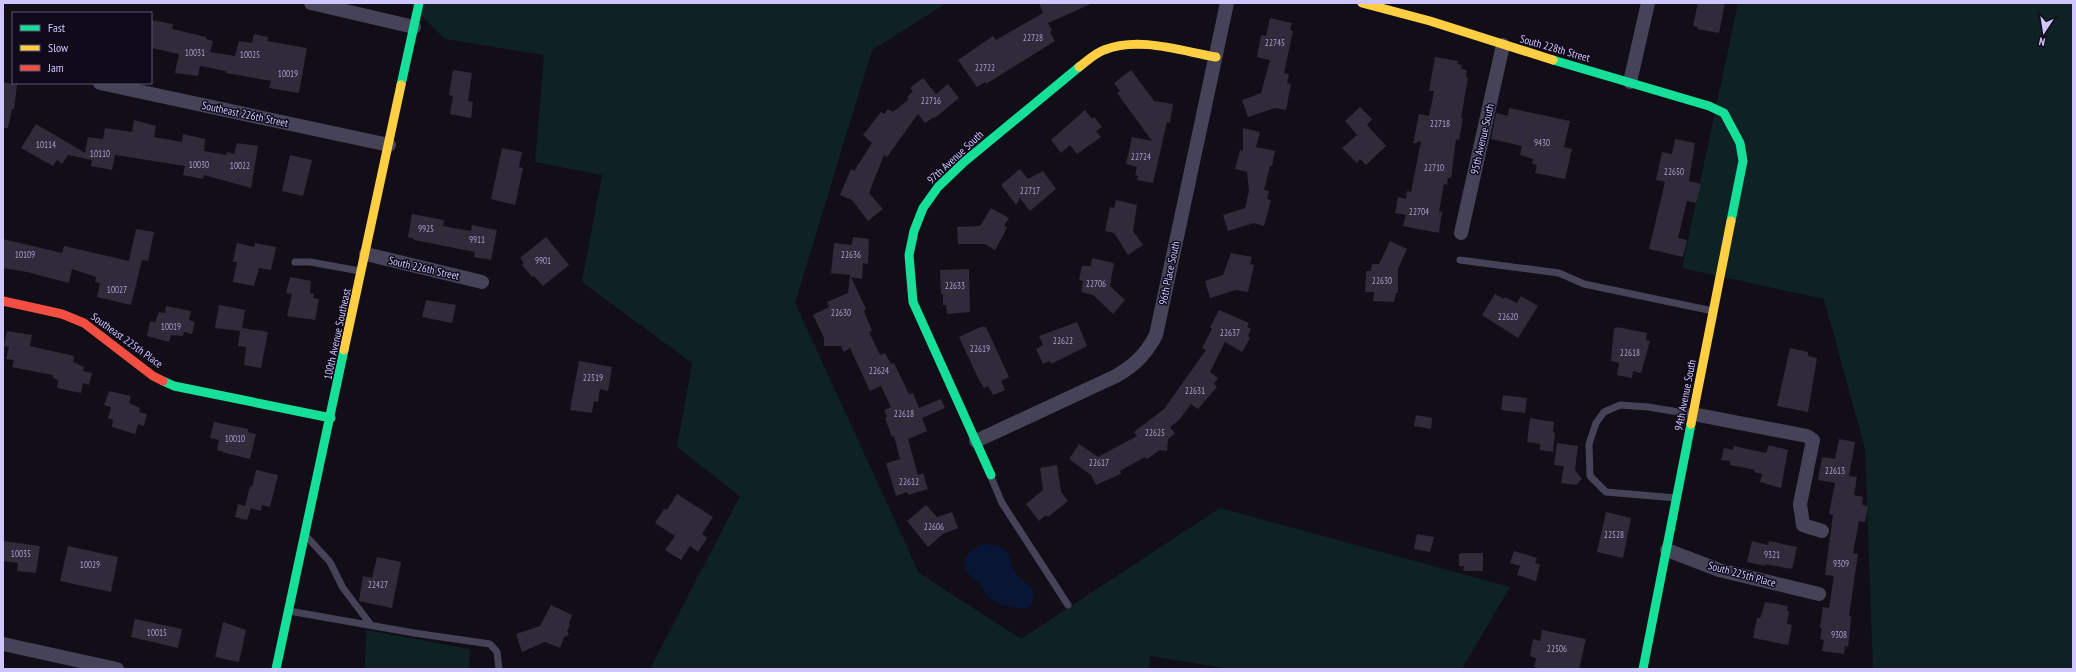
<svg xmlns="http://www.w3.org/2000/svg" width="2076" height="672" font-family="'PT Sans Narrow',sans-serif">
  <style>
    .green { fill: #0e2223 }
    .water { fill: #091534 }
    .building { fill: #2f2b3b }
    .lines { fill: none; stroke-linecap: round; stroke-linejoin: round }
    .lane { stroke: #464359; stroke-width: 7 }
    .street { stroke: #464359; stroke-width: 14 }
    .fast { stroke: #16e098; stroke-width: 9 }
    .slow { stroke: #ffcf43; stroke-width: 9 }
    .jam { stroke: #f24e42; stroke-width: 9 }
    .labels { text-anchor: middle; stroke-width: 3; stroke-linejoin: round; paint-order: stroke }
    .number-label { font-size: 9px; fill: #a89fce }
    .street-label { font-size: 11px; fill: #d0c6ff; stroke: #0f0b1b }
  </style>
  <rect width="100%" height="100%" fill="#110e18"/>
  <path class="green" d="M409 3H947L872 50 795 303 919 573 1021 639 1220 508 1510 587 1462 669H1230L1150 656 1149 669H650L740 496 677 447 692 363 582 282 602 175 535 162 544 55 445 39Z
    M1738 3H2073V669H1873L1865 449 1824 299 1682 268Z
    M366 630 470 649 469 669H365Z"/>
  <path class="water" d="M986 544C1018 548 1004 559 1018 576 1023 582 1030 584 1034 591V598L1030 607C1019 611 995 605 987 595 983 591 982 586 979 582 976 578 970 577 967 572 958 557 974 547 986 544Z"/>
  <path class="building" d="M1039 3H1093L1048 23 1052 30 1050 32 1055 41 986 84 985 82 977 87 958 60 993 36 996 40 1043 13Z
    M1698 3H1725L1719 33 1697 29 1698 27 1693 26Z
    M1270 18 1292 23 1290 30 1293 31 1284 73 1289 74 1287 83 1291 84 1286 110 1275 108 1248 117 1242 100 1261 93 1270 60 1257 57 1261 35 1266 36Z
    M151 20 173 24 172 29 206 37V39L213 41 210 52 235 56 239 41 252 43 254 34 268 37 267 41 307 48 299 93 269 88 271 81 226 73V71L200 66 198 76 175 73 179 54 151 48Z
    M1435 57 1458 61 1457 64 1462 65 1461 69 1467 70 1466 77 1468 78 1461 118H1463L1459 140 1456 139 1451 178H1448L1447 185 1444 184 1439 211 1442 212 1439 233 1403 226 1406 215 1395 213 1398 197 1406 199 1407 191 1411 192 1421 141 1413 144 1419 114 1429 116 1434 91H1429Z
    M453 70 472 73 468 101 473 102 471 118 450 114 453 96 449 95Z
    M1131 70 1154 101 1173 104 1170 123 1167 122 1153 183 1137 180 1138 176 1135 175 1137 167 1126 164 1132 137 1152 141 1117 93 1120 91 1114 83Z
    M923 78 936 94 948 84 959 98 935 118 934 117 925 123 918 114 887 157 884 155 869 193 883 209 868 221 852 200 840 195 851 169 854 171 872 143 863 135 881 112 884 114 888 109 893 112 909 99 907 97 913 91 910 88Z
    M3 82 17 85 14 109H12L8 128H3Z
    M1360 107 1372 119 1367 125 1386 146 1366 165 1360 159 1357 163 1342 148 1357 135 1345 121Z
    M1509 108 1570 121 1564 147 1572 149 1565 179 1535 173 1537 165 1532 164 1533 159 1520 155 1522 146 1491 139 1496 113 1508 116Z
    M1085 110 1092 119 1094 117 1102 127 1096 131 1101 137 1077 154 1070 145 1061 153 1051 140Z
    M134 120 156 126 154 137 182 142 183 134 205 139 204 151 226 155 227 152 234 154 237 143 258 146 251 188 204 175 203 179 183 175 185 166 115 155 112 170 91 166 92 160 68 155 62 164 57 160 53 166 21 148 36 124 85 153 88 137 103 139 105 128 132 132Z
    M1243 128 1260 132 1256 147 1275 151 1272 166H1270L1264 190 1269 191 1267 199 1271 200 1264 226 1254 223 1228 231 1223 215 1245 208 1249 191 1247 172 1235 169 1240 150 1243 151Z
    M1675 139 1695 143 1689 181 1701 184 1696 203 1687 201 1678 238 1687 240 1683 257 1649 249 1665 182 1656 180 1662 152 1672 154Z
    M502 148 522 152 519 167 523 168 515 205 491 199Z
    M290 155 312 160 303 196 282 191Z
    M1020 169 1028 179 1043 171 1056 189 1030 211 1020 198 1016 205 1001 185Z
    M1116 200 1137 205 1133 231 1143 245 1128 255 1114 233 1105 231 1110 207 1114 208Z
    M991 208 1009 218 1004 226 1007 227 1004 234 995 250 985 244H958L957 227 980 226Z
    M412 214 444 220 443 226 471 231 472 225 497 230 491 260 474 257 475 252 414 240V239L408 237Z
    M136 229 154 232 148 261 142 260 131 305 97 297 100 283 95 282 96 277 72 269 69 283 27 272 3 268V239L62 253 64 246 129 261Z
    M546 237 569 265 543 286 534 276 532 277 522 265 524 263 520 258Z
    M853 237 869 239 868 264 863 263 862 279 851 277 866 309 864 311 872 331 869 332 880 355 885 353 891 364 894 363 909 394 913 393 919 408 941 399 945 408 922 418 927 431 908 439 918 475 923 473 928 489 908 495 907 492 896 496 886 463 900 459 894 436 892 437 885 418 887 417 884 410 891 407 881 386 870 391 850 348 844 352 841 346H824V338L813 315 829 307 827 302 848 293 850 275 831 273 834 243 852 245Z
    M1390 241 1407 249 1398 269V293H1396L1394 302 1373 301 1374 292H1365L1366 271H1371L1372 264H1379Z
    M237 243 254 247 255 243 276 247 271 270 259 268 254 286 233 282 237 262H233Z
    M1231 253 1252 257 1250 264 1254 265 1248 292 1236 290 1210 298 1205 281 1223 275Z
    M1092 258 1114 263 1110 286 1125 300 1113 314 1093 295 1081 292 1083 281 1079 280 1082 266H1091Z
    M969 269 970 312 947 314 946 305H943V294H941L940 270Z
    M290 277 311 281 310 293 314 294 313 298 319 299 315 320 287 316 292 294 286 293Z
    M1495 294 1504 299 1505 297 1517 303 1521 296 1538 306 1518 338 1482 315Z
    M426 300 456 305 452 323 422 317Z
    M219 305 245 310 242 328 268 332 261 368 244 365 246 347 238 346 240 331 215 328Z
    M166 306 191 311 189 320 195 322 192 334 184 332 183 336 171 335 169 342 147 336 150 321 155 322 159 312 165 313Z
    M1219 310 1249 323 1247 327 1251 329 1248 336 1250 338 1242 352 1225 342 1210 372 1218 378 1214 384 1217 387 1198 409 1191 404 1179 420 1170 427 1175 434 1168 439 1167 451 1160 450 1147 459 1145 457 1120 471 1121 474 1096 485 1091 475 1069 459 1079 444 1098 457 1137 436 1134 432 1164 409 1206 350 1202 348 1212 329 1210 327Z
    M1077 322 1087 346 1051 364 1050 361 1043 364 1036 349 1043 345 1039 336Z
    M981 327H986L1009 377 1001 381 1005 390 993 395 988 386 984 388 979 380 959 337Z
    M1617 327 1647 333 1646 340 1650 341 1641 373 1633 371 1632 378 1617 375 1619 363 1611 361 1614 329Z
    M7 331 32 335 30 346 74 356 73 362 84 367 83 371 92 373 89 385 83 383 81 393 57 388 58 380 53 378V375L12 367 14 360 6 359 9 347 4 346Z
    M1790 348 1808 352V356L1817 358 1808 412 1777 406Z
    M579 361 612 367 608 391 600 389 598 402 594 401 592 413 570 410Z
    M109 391 131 396 129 403 140 408 139 412 147 414 144 426 138 424 135 434 112 427 113 420 108 418 111 407 104 405Z
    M1503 395 1527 398 1525 413 1501 410Z
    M1416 415 1432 418 1431 429 1414 426Z
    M1530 418 1554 422 1553 432 1555 433 1553 452 1540 450V444L1527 442Z
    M214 422 248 429V432L256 434 250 459 225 453 217 450 219 440 210 438Z
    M1839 439 1855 442 1849 476 1857 477 1854 495 1863 497 1862 505 1868 506 1865 522 1859 521 1853 553 1858 554 1849 616H1851L1850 630 1848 647 1845 646 1844 654 1822 651 1824 640 1820 639 1822 628H1820L1823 607 1829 608 1834 576 1825 575 1833 515 1829 514 1835 483 1818 480 1822 457 1835 459Z
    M1557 443 1578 446 1575 470 1582 479 1576 485 1561 483 1564 466 1554 465Z
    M1769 445 1788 450 1781 488 1760 482 1762 474 1754 472 1755 470 1730 465V461L1721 460 1724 448 1733 450 1734 446 1766 453Z
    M1057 465 1061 492 1068 501 1048 517 1046 515 1039 521 1026 504 1043 490 1040 468Z
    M256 470 278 475 270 507 262 505 261 511 251 508 247 520 235 517 238 504 245 506 250 486 252 487Z
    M677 494 713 517 702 534 707 538 698 552 690 546 681 560 665 550 675 536 655 523 664 509 667 510Z
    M926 505 937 517 952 512 958 528 943 534 928 547 907 521Z
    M1606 512 1631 518 1623 558 1597 552Z
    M1417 534 1434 537 1430 552 1414 549Z
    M3 541 40 546 36 573 17 571 18 563 3 561Z
    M1752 541 1768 545 1769 541 1797 547 1792 569 1765 564V566L1747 562Z
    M68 546 118 557 111 592 60 581Z
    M1514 551 1537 558 1535 563 1540 564 1536 581 1517 575 1520 566 1510 563Z
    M1463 553H1483V571H1463L1464 566H1459V554Z
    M377 557 401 562 392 608 359 601 363 576 372 578Z
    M1765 602 1788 606 1787 611H1789L1787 624 1792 625 1788 645 1753 638 1757 618H1760L1762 613Z
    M551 605 572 615 569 624 570 625 567 631 569 635 564 637 560 648 545 642 522 652 516 634 540 626Z
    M135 619 182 629 178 648 131 637Z
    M223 622 246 630 239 662 215 657Z
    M1542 630 1586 639 1579 669H1543L1534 667 1536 658 1530 656 1533 639 1540 641Z"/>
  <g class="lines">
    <path class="lane" d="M1460 260 1559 273 1584 284 1713 311
      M295 262H310L360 271
      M991 477 1002 503 1068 605
      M1676 498 1606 492 1590 476 1589 444 1596 423 1604 412 1620 405 1648 407 1691 414
      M307 537 330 562 343 588 371 625
      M289 611 414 633 490 644 497 652 499 669"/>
    <path class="street" d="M311 3 414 27
      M1630 82 1648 3
      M100 83 389 145
      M1461 233 1503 45
      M366 254 482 282
      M1693 414 1807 436 1813 440 1800 504 1803 525 1822 531
      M976 441 1116 376C1135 365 1146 354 1156 335L1227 3
      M1667 550 1719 570 1819 594
      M3 644 117 669"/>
    <path class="fast" d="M1553 60 1709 106 1724 113 1740 143 1743 161 1731 221
      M401 85 419 3
      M163 381 174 386 331 418
      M991 475 913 302 909 255 914 231 923 208 938 187 964 162 1079 67
      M276 669 344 350
      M1643 669 1691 424"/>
    <path class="slow" d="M1362 3 1430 21 1553 60
      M1079 67C1086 62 1095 53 1104 50 1139 36 1181 51 1216 57
      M344 350 401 85
      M1691 424 1731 221"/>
    <path class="jam" d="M3 301 62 314 84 323 153 376 163 381"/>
  </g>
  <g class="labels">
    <g class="number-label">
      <text x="1033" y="41">22728</text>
      <text x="1275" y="46">22745</text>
      <text x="195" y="56">10031</text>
      <text x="250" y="58">10025</text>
      <text x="985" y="71">22722</text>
      <text x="288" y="77">10019</text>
      <text x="931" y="104">22716</text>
      <text x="1440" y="127">22718</text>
      <text x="1542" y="146">9430</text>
      <text x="46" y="148">10114</text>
      <text x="100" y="157">10110</text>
      <text x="1141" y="160">22724</text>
      <text x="199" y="168">10030</text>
      <text x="240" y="169">10022</text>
      <text x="1434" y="171">22710</text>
      <text x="1674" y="175">22650</text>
      <text x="1030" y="194">22717</text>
      <text x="1419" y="215">22704</text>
      <text x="426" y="232">9925</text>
      <text x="477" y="243">9911</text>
      <text x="25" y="258">10109</text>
      <text x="851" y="258">22636</text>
      <text x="543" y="264">9901</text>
      <text x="1382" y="284">22630</text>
      <text x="1096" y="287">22706</text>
      <text x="955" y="289">22633</text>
      <text x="117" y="293">10027</text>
      <text x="841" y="316">22630</text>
      <text x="1508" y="320">22620</text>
      <text x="171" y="330">10019</text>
      <text x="1230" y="336">22637</text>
      <text x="1063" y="344">22622</text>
      <text x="980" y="352">22619</text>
      <text x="1630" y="356">22618</text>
      <text x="879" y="374">22624</text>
      <text x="593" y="381">22519</text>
      <text x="1195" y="394">22631</text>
      <text x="904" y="417">22618</text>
      <text x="1155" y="436">22625</text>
      <text x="235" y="442">10010</text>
      <text x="1099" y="466">22617</text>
      <text x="1835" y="474">22613</text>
      <text x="909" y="485">22612</text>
      <text x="934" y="530">22606</text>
      <text x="1614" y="538">22528</text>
      <text x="21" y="557">10035</text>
      <text x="1772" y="558">9321</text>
      <text x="1841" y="567">9309</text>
      <text x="90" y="568">10029</text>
      <text x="378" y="588">22427</text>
      <text x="157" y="636">10015</text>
      <text x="1839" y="638">9308</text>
      <text x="1557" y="652">22506</text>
    </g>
    <g class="street-label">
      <text transform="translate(1555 48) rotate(16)" y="4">South 228th Street</text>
      <text transform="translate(245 114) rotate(12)" y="4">Southeast 226th Street</text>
      <text transform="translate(1482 139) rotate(-77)" y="4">95th Avenue South</text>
      <text transform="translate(955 157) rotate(-43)" y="4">97th Avenue South</text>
      <text transform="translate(424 268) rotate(13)" y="4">South 226th Street</text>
      <text transform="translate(1169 273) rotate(-78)" y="4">96th Place South</text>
      <text transform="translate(337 334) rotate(-78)" y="4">100th Avenue Southeast</text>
      <text transform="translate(127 340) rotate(36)" y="4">Southeast 225th Place</text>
      <text transform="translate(1685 395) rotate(-79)" y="4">94th Avenue South</text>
      <text transform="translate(1742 574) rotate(15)" y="4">South 225th Place</text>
    </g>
  </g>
  <rect width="2076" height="672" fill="none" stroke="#d0c6ff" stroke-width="8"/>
  <rect x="12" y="12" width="140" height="72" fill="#0f0b1b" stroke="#5c5676"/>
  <rect x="20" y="25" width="20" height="6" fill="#16e098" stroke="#5c5676"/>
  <text x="48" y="32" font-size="12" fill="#d0c6ff">Fast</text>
  <rect x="20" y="45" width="20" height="6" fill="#ffcf43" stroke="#5c5676"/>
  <text x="48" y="52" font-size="12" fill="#d0c6ff">Slow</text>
  <rect x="20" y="65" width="20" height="6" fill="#f24e42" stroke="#5c5676"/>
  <text x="48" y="72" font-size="12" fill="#d0c6ff">Jam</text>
  <g transform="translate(2044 32) rotate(192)" stroke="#0f0b1b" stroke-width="3" paint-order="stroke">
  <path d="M0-3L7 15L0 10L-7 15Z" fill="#d0c6ff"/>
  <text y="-6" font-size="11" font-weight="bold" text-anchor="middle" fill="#d0c6ff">N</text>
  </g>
</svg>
